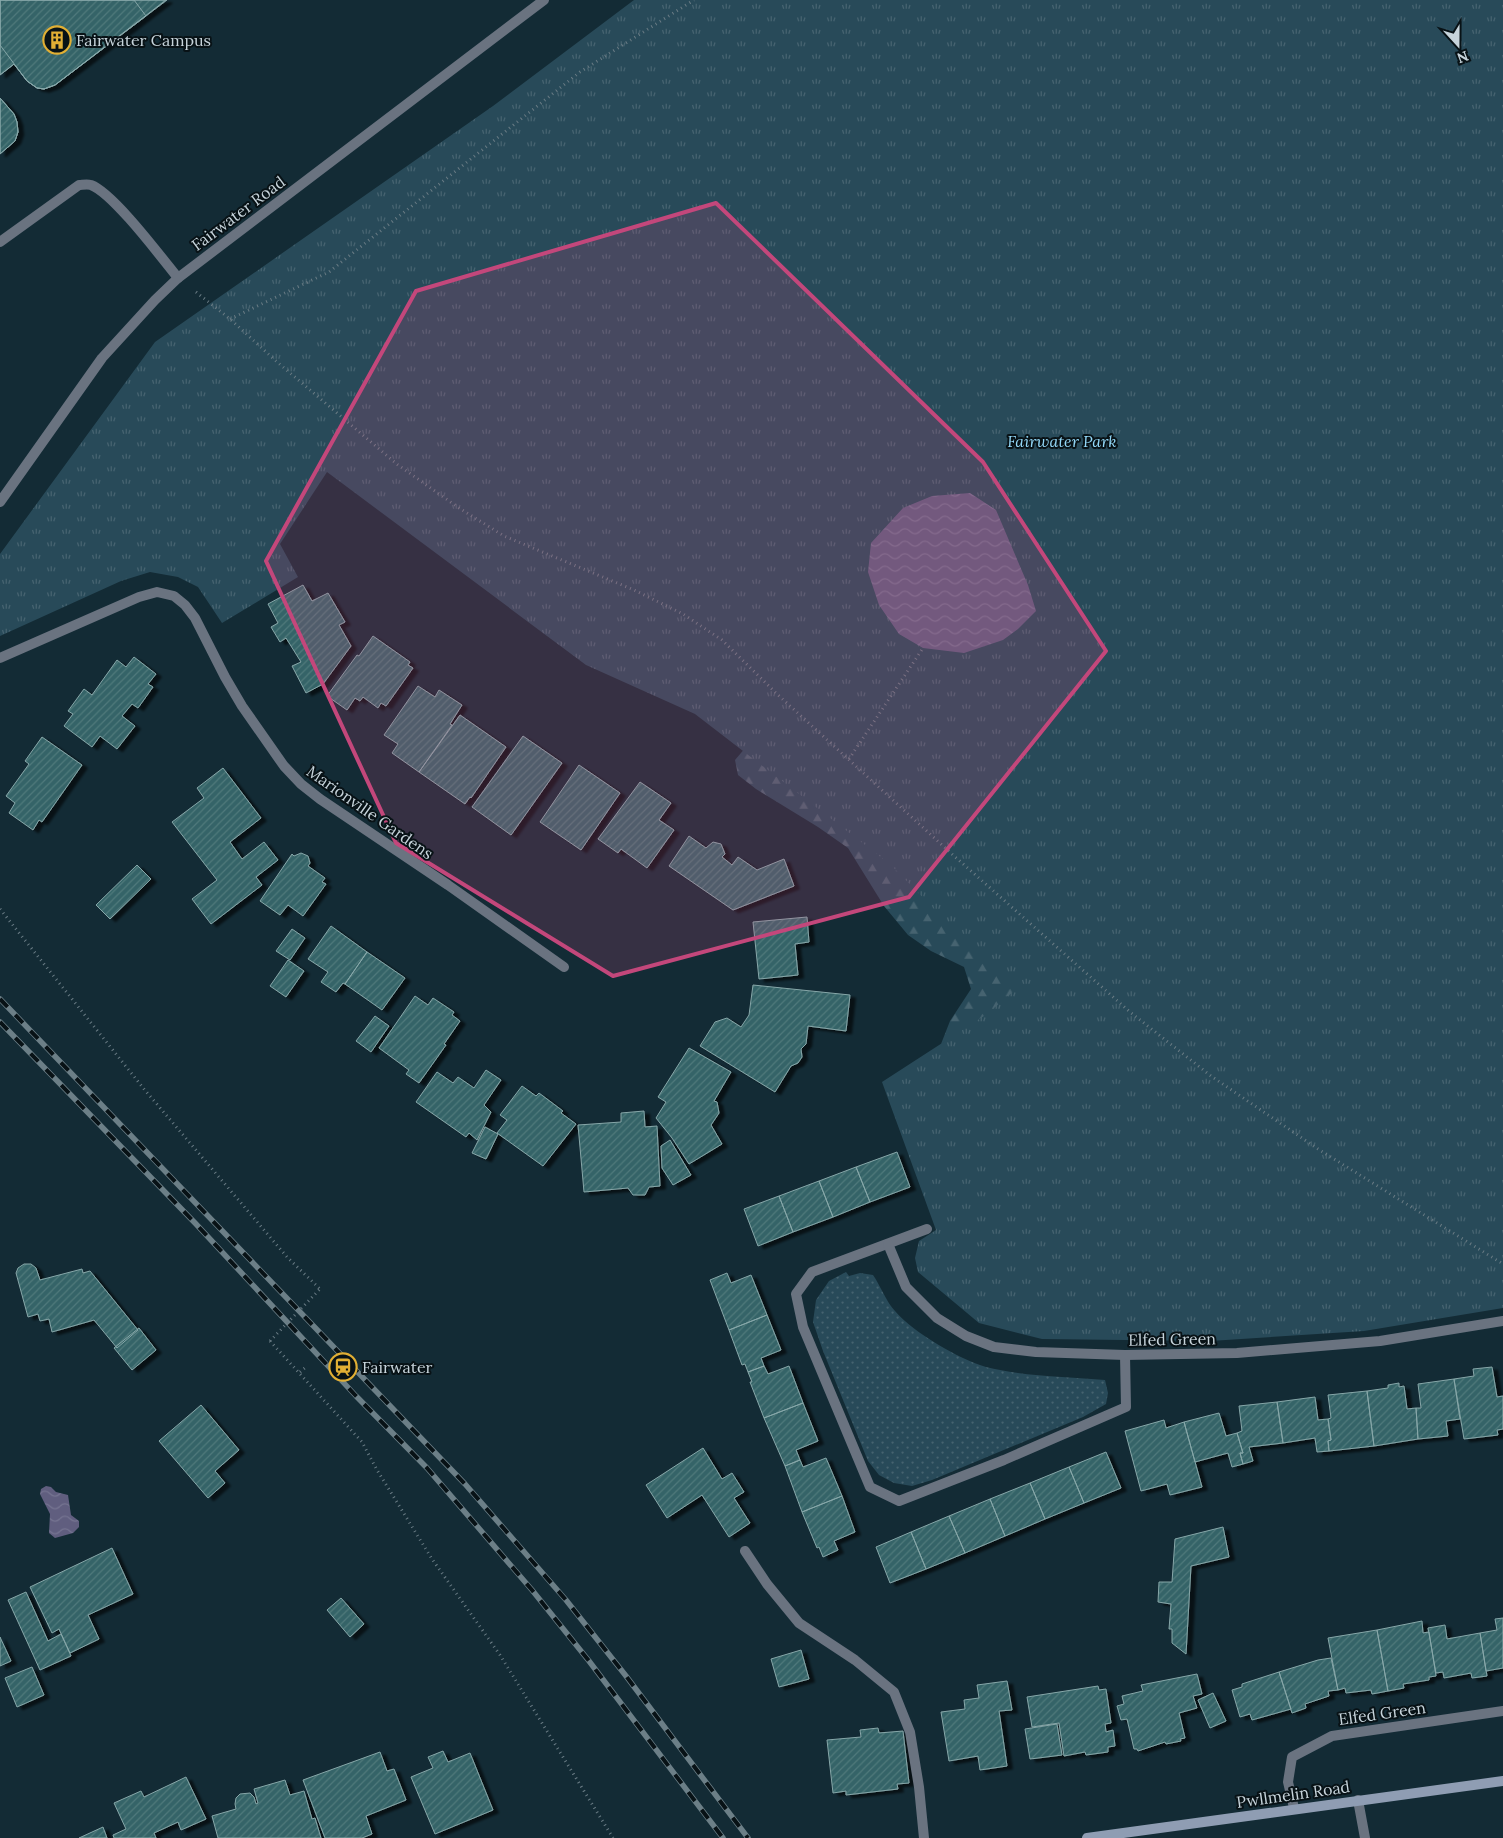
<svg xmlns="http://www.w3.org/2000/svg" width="1503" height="1838" font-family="Lora,serif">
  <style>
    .grass { fill: url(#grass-dots) }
    .forest { fill: url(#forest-firs) }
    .park { fill: url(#park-tufts) }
    .water { fill: url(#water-waves) }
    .building { fill: url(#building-hatch); stroke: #87a7a9; filter: url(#shadow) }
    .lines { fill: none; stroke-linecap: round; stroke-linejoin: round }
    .path { stroke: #6a7c85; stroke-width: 3; stroke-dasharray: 1 4; stroke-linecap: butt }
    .lane { stroke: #6a7380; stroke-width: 10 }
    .street { stroke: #6a7380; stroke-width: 10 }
    .secondary { stroke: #8f9db3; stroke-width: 10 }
    .rail-casing { stroke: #6c7f87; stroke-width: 5.5 }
    .rail { stroke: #081216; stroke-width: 4; stroke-dasharray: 11; stroke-linecap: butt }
    .path-bridge { stroke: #6a7c85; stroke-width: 3; stroke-dasharray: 1 4; stroke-linecap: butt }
    .marked { fill: #c3477b; fill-opacity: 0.2; stroke: #c3477b; stroke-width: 4; stroke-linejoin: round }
    .labels { text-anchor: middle; stroke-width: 4; stroke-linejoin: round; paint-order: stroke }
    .poi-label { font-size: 16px; fill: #c7d4db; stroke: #081216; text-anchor: start }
    .street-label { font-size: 16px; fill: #c7d4db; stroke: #081216 }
    .park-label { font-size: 16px; font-style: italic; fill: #93d8f8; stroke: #081216 }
  </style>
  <defs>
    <pattern id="grass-dots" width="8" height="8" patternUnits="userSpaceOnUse" patternTransform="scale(1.25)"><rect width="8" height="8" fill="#284a59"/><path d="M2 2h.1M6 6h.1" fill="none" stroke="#466370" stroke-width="1.8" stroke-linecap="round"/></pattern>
    <pattern id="forest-firs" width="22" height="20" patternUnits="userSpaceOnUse" patternTransform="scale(1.25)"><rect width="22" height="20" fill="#284a59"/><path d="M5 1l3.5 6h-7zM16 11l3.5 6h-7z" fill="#466370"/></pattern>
    <pattern id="park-tufts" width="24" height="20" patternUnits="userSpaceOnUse" patternTransform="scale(1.25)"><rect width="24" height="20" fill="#284a59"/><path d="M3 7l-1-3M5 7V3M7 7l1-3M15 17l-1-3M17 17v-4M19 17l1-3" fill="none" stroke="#466370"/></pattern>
    <pattern id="water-waves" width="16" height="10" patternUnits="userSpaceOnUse" patternTransform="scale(1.25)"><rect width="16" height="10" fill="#605e7f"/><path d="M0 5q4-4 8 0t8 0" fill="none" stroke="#757491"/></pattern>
    <pattern id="building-hatch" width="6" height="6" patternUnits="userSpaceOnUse" patternTransform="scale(1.25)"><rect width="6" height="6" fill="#346467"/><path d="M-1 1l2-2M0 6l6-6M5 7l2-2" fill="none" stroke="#50797c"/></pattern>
    <filter id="shadow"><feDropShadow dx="5.5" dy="3" stdDeviation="1" flood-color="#0009"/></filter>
  </defs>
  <rect width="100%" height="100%" fill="#132b35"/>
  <path class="grass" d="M846 1272 849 1276 860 1273 873 1275C880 1285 887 1303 895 1311 914 1333 959 1359 986 1367 1021 1376 1069 1377 1105 1380L1108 1393 1106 1404 1083 1417 932 1480 912 1486 894 1483 879 1475 868 1461 823 1351 813 1322 816 1300 829 1281Z"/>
  <path class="forest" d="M752 740 1115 949 941 1044 950 1021 971 989 964 967 931 951 908 935 884 906 848 848 818 827 756 789 738 775 735 760Z"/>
  <path class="park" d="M634 0H1503V1308L1364 1331 1210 1341 1042 1339 979 1323 918 1272 915 1258 919 1241 936 1230 882 1082 987 1014 1014 991 891 865 695 714 586 665 327 472 280 544 298 577 222 623 198 587 178 577 150 572 121 581 0 636V554L155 342 493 106Z"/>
  <path class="water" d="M970 493 996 510 1028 585 1036 611 1018 629 1003 640 964 653 923 648 899 634 879 605 868 572 871 543 903 508 932 496Z
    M46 1486 51 1487 56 1492 68 1495 71 1515 79 1521V1527L73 1533 55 1538 49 1533 50 1514 40 1494 41 1489Z"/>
  <path class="building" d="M0 0H167L55 85 44 89 37 88 27 81 14 64 0 75Z
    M0 0H134L146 16 55 85 44 89 37 88 27 81 14 64 0 75Z
    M0 0H166L55 85 44 89 37 88 27 81 0 45Z
    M0 98 14 114 17 122 18 132 15 141 0 154Z
    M0 98 14 114 17 122 18 132 15 141 0 154Z
    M303 585 312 601 328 593 345 622 339 625 351 646 323 684 306 693 292 666 301 662 286 638 280 642 271 627 278 623 268 604Z
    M373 636 410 662 408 665 413 668 386 706 381 703 378 708 363 697 360 701 355 698 347 710 327 696 357 655 359 656Z
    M134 657 156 674 148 684 153 687 138 708 132 704 122 716 135 726 117 749 100 736 92 747 64 726 73 714 68 711 84 689 92 695 117 660 126 667Z
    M418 686 435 697 439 690 462 705 450 724 452 725 419 772 392 753 398 744 384 735Z
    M460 715 506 747 471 798 470 797 465 804 419 772Z
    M523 736 562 763 511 835 472 807Z
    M42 737 82 765 42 822 39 820 33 830 9 813 15 803 6 796 29 764 25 761Z
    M579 765 620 793 581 850 540 822Z
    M223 768 261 818 230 842 242 859 264 842 278 860 256 877 262 885 211 924 192 899 217 880 172 822 204 798 197 788Z
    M640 782 671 803 659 820 674 830 647 868 621 849 618 853 598 839Z
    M689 836 706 848 713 842 721 844 725 854 722 857 732 865 738 857 757 870 784 859 794 886 733 910 669 866Z
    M301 853 308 856 310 863 308 866 325 878 322 882 326 884 303 916 288 905 280 915 260 901 292 854 294 856Z
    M137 865 151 879 110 919 96 905Z
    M807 917 809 942 795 944 798 975 759 979 753 922Z
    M331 926 367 952 345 984 343 983 336 992 321 982 328 972 308 959Z
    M292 929 305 938 290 960 276 951Z
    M367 952 405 978 382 1010 345 984Z
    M288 960 304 971 286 997 270 986Z
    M753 985 850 995 846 1031 808 1026 806 1044 801 1049 802 1057 798 1063 791 1066 775 1092 700 1046 715 1022 727 1018 741 1027 749 1015Z
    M415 996 428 1005 433 998 454 1012 452 1015 460 1021 444 1044 446 1045 419 1083 406 1074 409 1070 379 1048Z
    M375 1016 389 1026 371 1052 356 1041Z
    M689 1048 731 1072 714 1101 717 1102 719 1113 711 1125 722 1144 689 1164 672 1138 656 1118 666 1102 658 1097Z
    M486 1070 501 1080 484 1105 491 1112 477 1140 469 1133 466 1137 416 1102 437 1072 453 1083 458 1077 474 1088Z
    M522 1086 536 1096 539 1093 563 1111 561 1113 576 1124 543 1166 497 1133 507 1120 500 1115Z
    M644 1111 645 1127 657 1126 660 1186 649 1187 645 1195H633L628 1188 584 1192 578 1125 621 1122V1113Z
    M485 1127 498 1134 486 1159 472 1153Z
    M670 1140 691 1175 673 1185 662 1168 661 1146Z
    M897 1152 910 1187 870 1202 856 1167Z
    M856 1167 870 1202 833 1217 819 1181Z
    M819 1181 833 1217 793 1232 779 1196Z
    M779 1196 793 1232 758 1246 744 1209Z
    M24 1264H31L36 1268 40 1280 82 1269 83 1273 90 1271 138 1330 117 1348 94 1320 52 1332 49 1319 40 1321 38 1314 28 1317 16 1273 18 1268Z
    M727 1273 731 1283 751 1275 767 1315 729 1330 710 1280Z
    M767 1315 781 1350 761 1358 764 1366 748 1372 745 1364 742 1365 729 1330Z
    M139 1328 156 1350 132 1370 114 1348Z
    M764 1366 768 1374 789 1366 803 1403 764 1418 750 1382H752L748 1372Z
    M1492 1367 1497 1397 1503 1396V1429L1497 1430 1498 1435 1464 1439 1454 1379 1474 1376 1473 1369Z
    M1454 1379 1460 1419 1446 1421 1448 1436 1418 1439 1416 1408H1421L1418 1384Z
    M1399 1383V1387L1404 1386 1407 1409 1416 1408 1418 1439 1374 1446 1367 1391 1388 1388V1385Z
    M1367 1391 1374 1446 1329 1451 1328 1441 1331 1440 1328 1419 1331 1418 1328 1395Z
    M1315 1397 1318 1420 1328 1419 1331 1440 1328 1441 1329 1451 1317 1452 1315 1438 1283 1443 1277 1402Z
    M1277 1402 1283 1443 1249 1447 1253 1461 1243 1464 1240 1453H1243L1237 1433 1242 1431 1239 1406Z
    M803 1403 818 1441 796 1450 800 1460 785 1466 764 1418Z
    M201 1405 239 1450 215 1471 225 1483 208 1498 159 1441Z
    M1219 1413 1226 1436 1237 1433 1243 1453H1240L1243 1464 1232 1467 1228 1453 1195 1462 1184 1422Z
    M1164 1420 1166 1428 1184 1422 1202 1487 1170 1495 1167 1484 1141 1491 1125 1431Z
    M703 1448 722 1479 732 1473 744 1492 734 1498 750 1523 729 1537 702 1495 667 1518 646 1485Z
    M1106 1452 1121 1488 1084 1503 1069 1467Z
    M826 1458 842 1496 802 1512 785 1466 800 1460 803 1467Z
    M1069 1467 1084 1503 1045 1519 1030 1483Z
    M1030 1483 1045 1519 1005 1536 990 1499Z
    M842 1496 855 1532 834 1541 838 1550 823 1557 819 1547 817 1548 802 1512Z
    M990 1499 1005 1536 965 1553 949 1516Z
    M949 1516 965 1553 926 1569 911 1532Z
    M1223 1527 1229 1557 1191 1566 1186 1654 1172 1643V1629H1169L1171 1604 1158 1602 1159 1582H1172L1175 1539Z
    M911 1532 926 1569 890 1583 876 1547Z
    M112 1548 133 1594 88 1615 99 1639 70 1653 59 1629 52 1633 30 1587Z
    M26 1592 48 1641 61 1634 71 1656 40 1670 8 1600Z
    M341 1598 364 1624 350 1637 327 1610Z
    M1503 1618V1668L1486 1671 1480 1633 1497 1630 1495 1619Z
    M1422 1621 1423 1633 1429 1632 1436 1676 1429 1677V1680L1403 1684 1404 1688 1388 1691 1377 1630Z
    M1445 1625 1447 1639 1480 1633 1487 1676 1472 1678 1471 1673 1444 1678 1443 1672 1436 1673 1428 1628Z
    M1377 1630 1388 1691 1372 1694 1371 1690 1346 1693 1345 1688 1338 1690 1328 1638Z
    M0 1637 11 1661 0 1666Z
    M801 1650 809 1679 779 1687 771 1659Z
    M1331 1658 1338 1690 1328 1691 1329 1696 1305 1704 1306 1708 1292 1713 1279 1672 1318 1660Z
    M32 1667 44 1695 17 1707 5 1678Z
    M1279 1672 1291 1709 1252 1720 1250 1714 1240 1717 1232 1690 1242 1687V1684Z
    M1197 1674 1202 1694 1193 1696 1197 1708 1179 1713 1185 1738 1180 1739 1181 1741 1166 1744 1165 1742 1138 1751 1137 1749H1134L1127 1719 1121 1720 1117 1706 1124 1704 1122 1696 1143 1691 1141 1685Z
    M1007 1681 1012 1710 999 1711 1007 1766 980 1770 978 1756 949 1761 941 1712 965 1709 964 1700 979 1698 977 1685Z
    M1098 1686 1099 1690 1106 1689 1111 1723 1105 1724 1106 1732 1113 1730 1115 1746 1108 1747V1752L1086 1755 1085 1752 1064 1756 1059 1723 1032 1727 1027 1697Z
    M1213 1693 1226 1721 1210 1728 1198 1700Z
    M1057 1724 1062 1755 1030 1759 1025 1729Z
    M878 1728 879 1733 903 1731 909 1783 897 1784 898 1789 846 1795V1791L833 1793 827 1740 861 1737 860 1730Z
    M443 1751 448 1762 470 1753 493 1810 435 1834 411 1777 433 1768 428 1757Z
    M380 1752 387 1771 394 1769 406 1800 366 1816 372 1834 362 1838H325L303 1780Z
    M186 1777 206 1819 181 1830 178 1822 154 1833 156 1838H114L113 1835 126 1829 114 1803 141 1791 144 1797Z
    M285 1780 290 1795 304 1791 312 1819 315 1818 321 1838H218L212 1816 236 1809 235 1804 236 1798 240 1794 250 1793 254 1797 256 1804 258 1803 254 1789Z
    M103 1827 107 1838H79Z"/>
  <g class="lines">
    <path class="path" d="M196 292 230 319 276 361 398 465 459 508 504 536 634 590 683 614 722 640 777 694 953 855 1130 1012 1211 1076 1318 1149 1503 1264
      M230 319 329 272 580 72 694 0
      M849 759 923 648
      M0 909 144 1089 287 1257 320 1289
      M270 1341 362 1442 377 1470 432 1559 500 1655 613 1838
      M300 1372 307 1366"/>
    <path class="lane" d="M0 242 79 185C82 185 87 184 91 185 113 193 161 257 178 278
      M927 1229 812 1272 796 1294 803 1327 870 1487 899 1501 1004 1460 1126 1407 1125 1355
      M745 1551 767 1584 799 1623 855 1660 894 1692 910 1732 919 1787 924 1838"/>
    <path class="street" d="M0 502 102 358 155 300 178 278 544 0
      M0 658 139 597 157 592 174 596 185 605 195 618 225 677 242 706 284 766 301 784 320 799 448 885 564 967
      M888 1244 906 1287 937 1318 966 1336 994 1347 1036 1352 1125 1355 1237 1353 1380 1341 1503 1321
      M1358 1800 1365 1838
      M1294 1808 1288 1782 1292 1757 1332 1736 1503 1711"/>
    <path class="secondary" d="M1087 1838 1503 1781"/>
    <g class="rail-casing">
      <path id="rail" d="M0 999 465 1484 566 1600 626 1676 748 1838
        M0 1022 196 1224 356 1396 427 1468 532 1590 589 1661 723 1838"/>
    </g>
    <use href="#rail" class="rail"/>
    <path class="path-bridge" d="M270 1341 320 1289"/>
  </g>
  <path class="marked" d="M716 203 983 462 1106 651 909 897 613 976 396 843 266 561 416 291Z"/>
  <defs>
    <g id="building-ring" transform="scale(1.4375)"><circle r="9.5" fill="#081216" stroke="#e1af34" stroke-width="1.5"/><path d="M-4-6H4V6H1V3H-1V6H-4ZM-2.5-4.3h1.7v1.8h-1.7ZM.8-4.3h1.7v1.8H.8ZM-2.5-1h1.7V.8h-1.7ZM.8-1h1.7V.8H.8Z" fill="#e1af34"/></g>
    <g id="station-ring" transform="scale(1.4375)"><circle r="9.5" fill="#081216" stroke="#e1af34" stroke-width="1.5"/><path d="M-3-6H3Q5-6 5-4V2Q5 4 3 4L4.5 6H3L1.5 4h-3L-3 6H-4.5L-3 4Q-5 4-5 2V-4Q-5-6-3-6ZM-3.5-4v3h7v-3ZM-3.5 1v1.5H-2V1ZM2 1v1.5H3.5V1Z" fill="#e1af34"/></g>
  </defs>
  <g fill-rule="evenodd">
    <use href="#building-ring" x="57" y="40"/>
    <use href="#station-ring" x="343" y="1367"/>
  </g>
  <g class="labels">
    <g class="poi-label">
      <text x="76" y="46">Fairwater Campus</text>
      <text x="362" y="1373">Fairwater</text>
    </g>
    <g class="street-label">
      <text transform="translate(238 213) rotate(-37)" y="6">Fairwater Road</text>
      <text transform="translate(370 812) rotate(35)" y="6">Marionville Gardens</text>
      <text transform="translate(1172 1339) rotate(-1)" y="6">Elfed Green</text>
      <text transform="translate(1382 1713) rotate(-8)" y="6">Elfed Green</text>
      <text transform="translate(1293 1794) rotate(-8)" y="6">Pwllmelin Road</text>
    </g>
    <g class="park-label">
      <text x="1062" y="447">Fairwater Park</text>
    </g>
  </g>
  <g transform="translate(1458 45) rotate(159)" stroke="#081216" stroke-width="4" paint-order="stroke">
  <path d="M0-4L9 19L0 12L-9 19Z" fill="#c7d4db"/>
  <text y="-8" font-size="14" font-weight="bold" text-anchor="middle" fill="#c7d4db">N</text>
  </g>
</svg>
